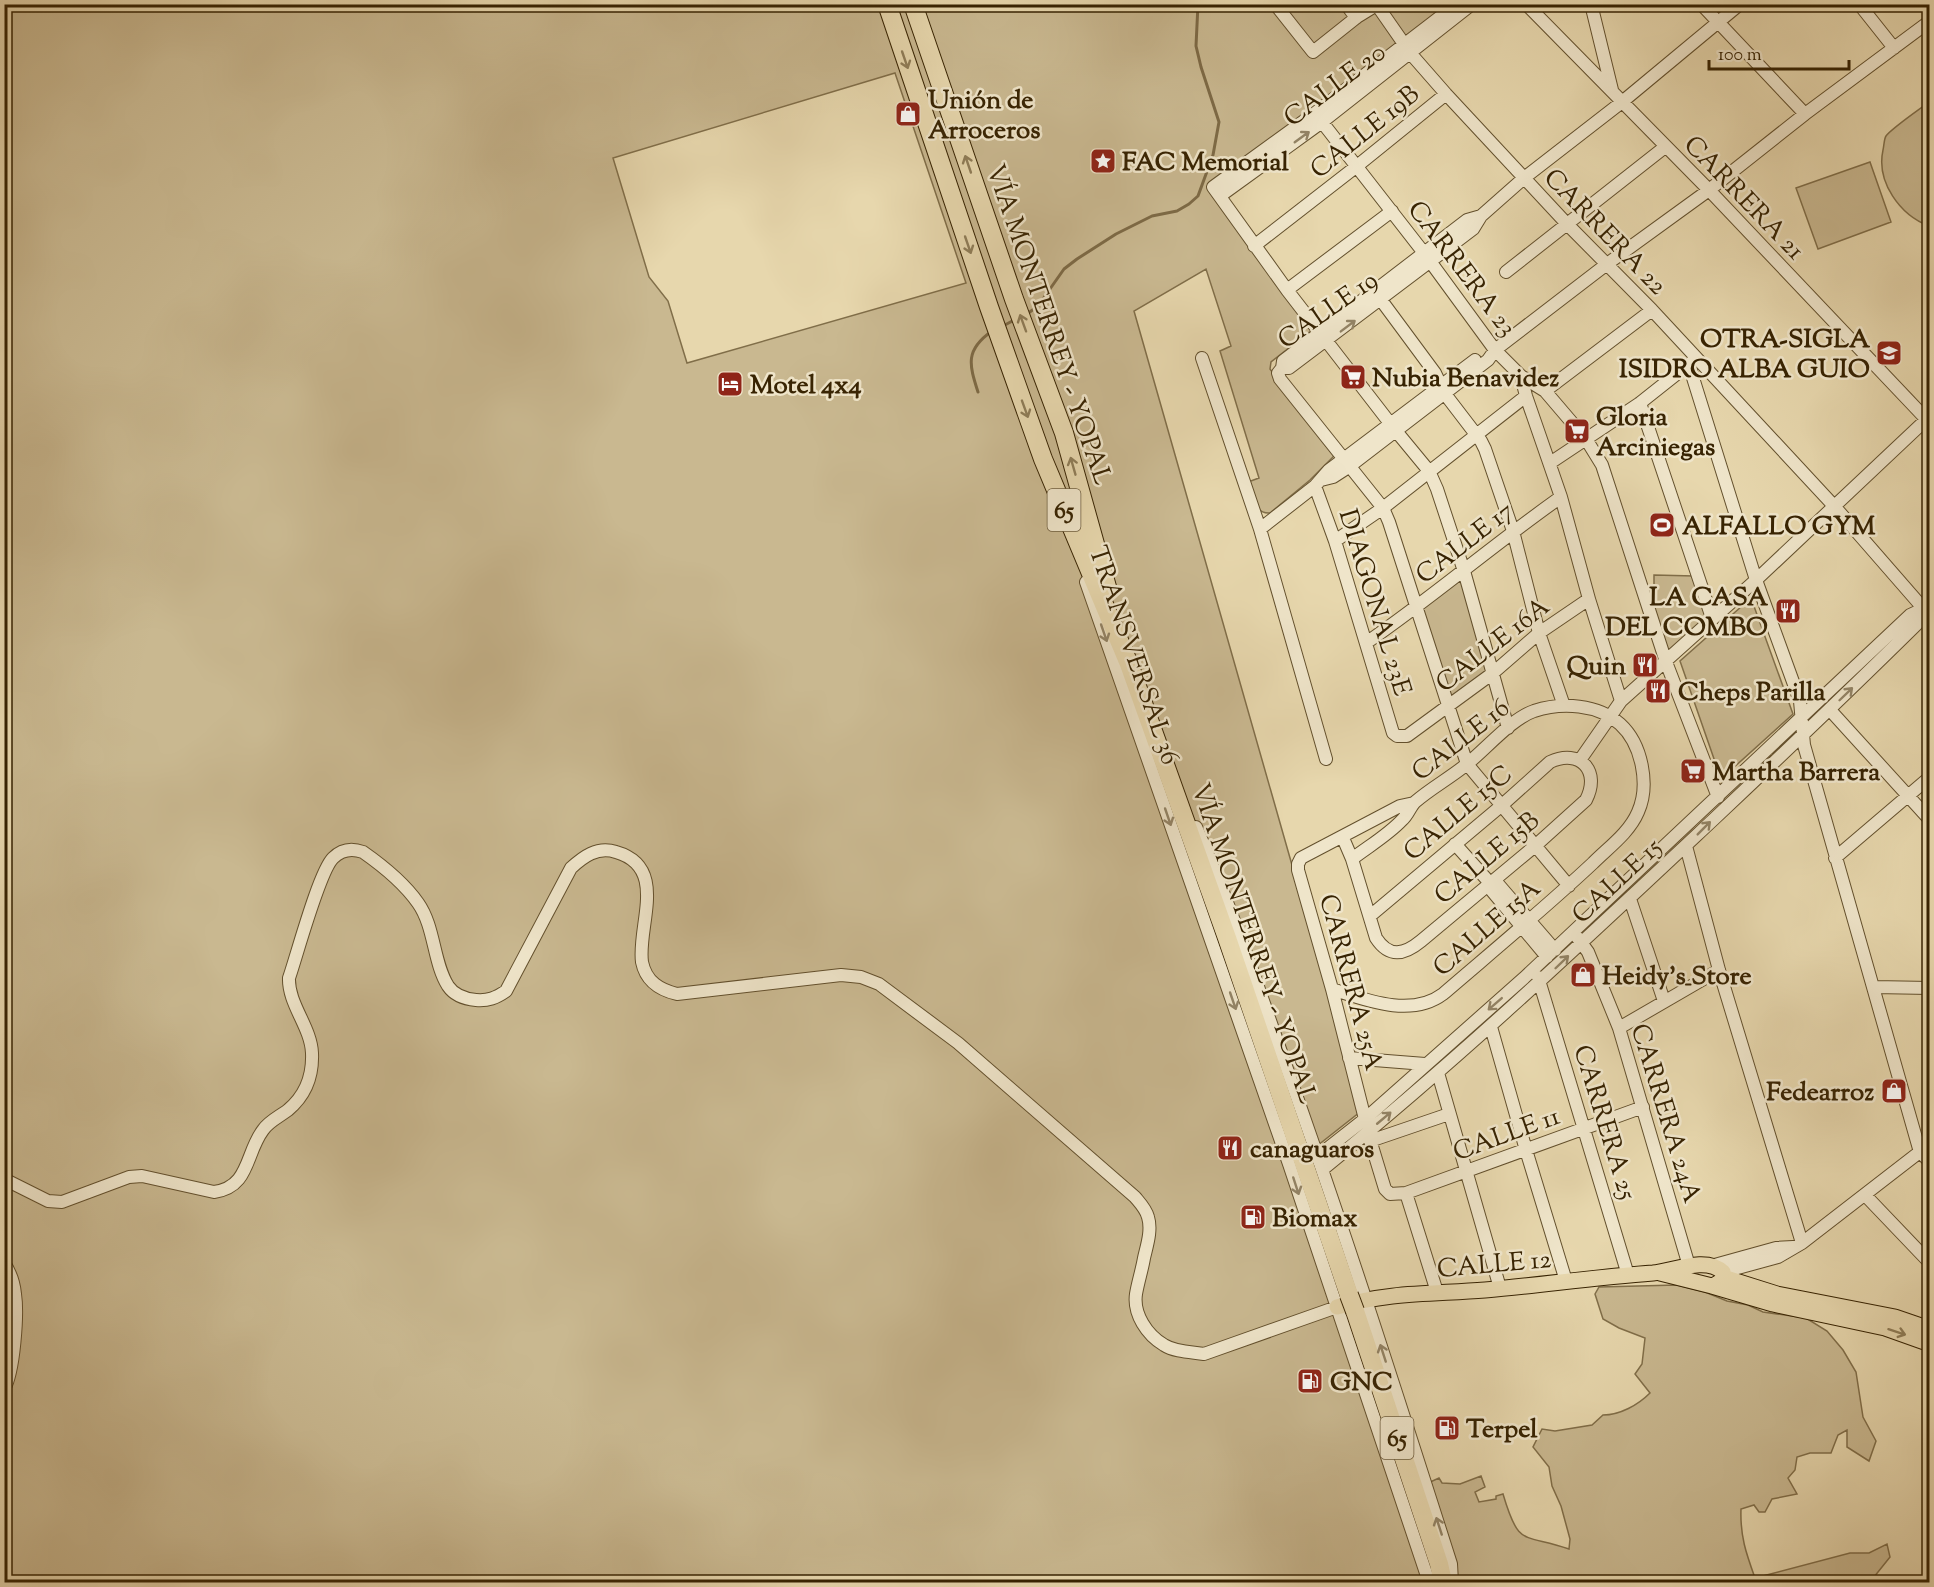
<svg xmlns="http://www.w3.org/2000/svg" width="1934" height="1587" font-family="'Sorts Mill Goudy',serif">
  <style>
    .green { fill: #c9b890; stroke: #806e49; stroke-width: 1.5; fill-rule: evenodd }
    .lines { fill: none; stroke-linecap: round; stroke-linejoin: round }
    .stream { stroke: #7d6a46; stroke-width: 3 }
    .minor-casing { stroke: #63502d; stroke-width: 14 }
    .major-casing { stroke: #372302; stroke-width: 17 }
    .highway-casing { stroke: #372302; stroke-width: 20 }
    .minor { stroke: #efe5ca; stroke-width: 12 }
    .major { stroke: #e7d7ad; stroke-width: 15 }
    .highway { stroke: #e7d7ad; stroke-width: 18 }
    .highway-bridge-casing { stroke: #372302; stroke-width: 20; stroke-linecap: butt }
    .highway-bridge { stroke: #e7d7ad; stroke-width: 18 }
    .oneway { stroke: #8f7d58 }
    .oneway2 { stroke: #938466 }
    .labels { text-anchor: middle; stroke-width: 5; stroke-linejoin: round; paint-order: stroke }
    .shield { fill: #efe5ca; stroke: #6e5d3e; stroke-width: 1.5 }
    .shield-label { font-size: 24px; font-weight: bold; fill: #372302 }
    .street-label { font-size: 26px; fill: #372302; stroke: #efe5ca }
    .poi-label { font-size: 26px; font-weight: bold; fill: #372302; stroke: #efe5ca; text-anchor: start }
  </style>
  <rect width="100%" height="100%" fill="#e7d7ad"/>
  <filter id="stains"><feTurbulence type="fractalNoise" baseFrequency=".00333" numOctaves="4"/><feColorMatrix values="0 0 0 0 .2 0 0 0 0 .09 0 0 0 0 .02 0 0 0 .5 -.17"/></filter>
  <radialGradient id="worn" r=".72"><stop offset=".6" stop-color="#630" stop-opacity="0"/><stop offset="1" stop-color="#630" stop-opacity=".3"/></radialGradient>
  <path class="green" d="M5 5H1464L1215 194 1312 330 1271 362 1270 369 1335 455 1310 480 1270 513C1253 514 1252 495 1248 482L1259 478 1220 351 1231 346 1206 269 1134 311 1294 872 1360 1112 1303 1157 1415 1489 1439 1478 1442 1483 1460 1484 1481 1476 1485 1487 1475 1492 1479 1502 1496 1499V1496L1503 1494C1519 1548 1522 1533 1569 1549L1570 1539 1561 1506 1552 1486 1549 1467 1533 1447 1542 1429 1555 1431 1592 1425 1603 1415C1620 1415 1638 1405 1650 1393L1635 1374 1642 1364 1645 1338 1619 1328 1603 1319 1595 1294 1599 1287 1677 1285 1705 1292 1727 1301 1748 1305 1763 1312 1806 1318 1827 1331 1843 1350 1856 1372 1863 1417 1876 1441 1869 1461 1847 1447V1430L1838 1435 1831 1453H1810L1797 1457 1795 1470 1788 1478 1797 1494 1772 1499 1765 1512H1759L1754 1505 1741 1509C1740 1536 1746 1553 1755 1578L1850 1553H1869L1887 1544 1890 1557 1870 1582H5ZM895 73 966 283 687 363 668 301 649 277 613 158Z
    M1929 102 1930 226H1929C1900 215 1876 182 1883 150 1884 146 1884 139 1886 136 1892 128 1920 109 1929 102Z
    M1870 162 1891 222 1818 249 1796 188Z
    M1654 575 1694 576 1708 618 1667 657 1654 616Z
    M1461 576 1489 673 1449 701 1420 608Z
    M1751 598 1793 714 1721 779 1680 661Z"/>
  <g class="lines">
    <path class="stream" d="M1027 314 1038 306 1064 269 1077 259 1116 234 1152 216 1177 211 1189 204 1198 196 1213 155 1219 122 1201 67 1196 46 1198 4
      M1003 326 1016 319
      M978 392C969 364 965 350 992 331"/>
    <g class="minor-casing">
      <path id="minor" d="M1275 4 1313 52 1357 17 1378 4
        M1346 4 1356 18
        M1379 4V8L1411 54 1446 94 1567 224 1652 310 1835 507 1930 616
        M1457 4 1315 113 1213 187 1287 290 1396 431 1429 471 1437 489 1464 571 1508 728
        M1526 4 1709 190 1930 423
        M1591 4 1612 90
        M1701 4 1805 114
        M1859 4 1894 48
        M1315 113 1424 253 1495 350 1521 376 1545 391 1586 439 1602 465 1666 662 1718 797
        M1220 196 1322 122 1472 4
        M1481 216 1467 220 1283 361 1282 368 1278 373 1280 379 1383 508 1389 522 1467 764 1569 886
        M1254 246 1357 166 1446 94
        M1506 272 1665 147
        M1287 290 1392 211
        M1381 300 1435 373 1445 394 1481 441 1485 449 1513 531 1539 633 1564 706
        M1202 358 1260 529 1326 759
        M1689 365 1756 580 1800 701 1804 745 1920 1152 1930 1162
        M1282 368H1289L1473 229 1481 216 1524 178 1622 102 1740 4
        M1521 376 1526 396 1561 497 1589 599 1621 701
        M1545 391 1652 310
        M1640 403 1712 618
        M1550 463 1640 403 1693 361
        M1321 480 1333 477 1350 466 1488 360 1495 350 1607 264 1709 190 1805 114 1930 21
        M1315 486 1335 541 1393 733 1397 736H1407L1493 673 1539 633 1589 599
        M1260 529 1315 486 1329 470 1475 360
        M1335 541 1383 508 1526 396
        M1086 582 1289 1164 1429 1582
        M1366 643C1433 597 1494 544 1561 497
        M1830 710 1930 820
        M1580 760 1621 701 1756 580 1930 416
        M1196 827C1231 906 1258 987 1287 1069 1345 1232 1398 1398 1451 1564L1452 1582
        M1343 838 1352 859 1376 938C1389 958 1404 955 1421 941L1535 846 1586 800C1601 771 1580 748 1550 762L1501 806 1370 916
        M1455 844 1490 883 1492 891 1547 957
        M1686 846 1719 970 1802 1243
        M1835 858 1930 777
        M1490 883 1498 884 1555 950
        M1630 899 1664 1001
        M1577 937 1588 952 1619 1028 1689 1266
        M1538 977 1628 1275
        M1874 987 1930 988
        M1332 989C1366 1000 1411 1018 1443 994 1493 951 1545 908 1593 863 1609 847 1629 833 1638 812 1650 785 1642 744 1620 724 1598 704 1562 702 1534 711 1511 719 1486 749 1467 764 1450 778 1431 788 1415 802 1410 807 1408 815 1402 820 1388 835 1369 846 1352 859
        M1491 1027 1526 1150 1566 1281
        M1619 1028 1719 970
        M1349 1058 1425 1064
        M1438 1073 1500 1288
        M1365 1119 1332 989 1298 870V864L1301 858 1400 806 1414 803
        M1368 1133 1385 1189 1390 1194 1406 1193 1643 1107
        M1370 1141 1449 1114
        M1318 1156 1365 1119 1524 978 1910 615 1923 609 1930 603
        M1323 1169C1460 1058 1586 939 1714 819 1782 755 1850 690 1917 624L1923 609
        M4 1179 48 1201 62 1202 129 1177 142 1176 214 1192C250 1187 245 1154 263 1130 269 1121 279 1117 288 1110 306 1095 313 1076 312 1053 311 1027 288 1004 289 978 297 955 319 872 333 858 342 849 352 848 363 852 383 866 404 883 418 903 435 927 433 962 448 986 454 995 465 999 476 1000 488 1001 496 998 506 991L571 868C583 857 597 846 616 852 669 867 637 926 642 962 646 982 660 990 677 994L841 975 861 977 879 984 958 1043 1135 1197C1140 1203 1146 1209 1148 1217 1152 1230 1147 1245 1144 1258 1142 1270 1138 1282 1136 1294 1133 1314 1147 1335 1164 1345 1175 1352 1191 1352 1204 1354L1337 1307
        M1406 1193 1437 1292
        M1865 1195 1930 1263
        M4 1263C10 1272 14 1283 15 1294 18 1314 14 1372 4 1389
        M1711 1266 1776 1248 1793 1247
        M1723 1272 1778 1257 1802 1243 1930 1144"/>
    </g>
    <g class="major-casing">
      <path id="major" d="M1660 1273 1712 1286 1773 1304 1885 1328 1930 1344
        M1723 1277 1777 1294 1895 1317 1930 1329
        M1337 1307C1388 1292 1433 1294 1485 1290 1541 1285 1597 1277 1653 1273 1673 1271 1706 1256 1723 1272 1724 1280 1719 1283 1712 1286"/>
    </g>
    <g class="highway-casing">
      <path id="highway" d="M887 4 989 307 1043 459 1129 664 1227 938 1349 1295
        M913 4 1014 299 1064 433 1107 587
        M1355 1311 1439 1564 1443 1582"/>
    </g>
    <use href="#minor" class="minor"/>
    <use href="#major" class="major"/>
    <use href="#highway" class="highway"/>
    <g class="highway-bridge-casing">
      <path id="highway-bridge" d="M1349 1295 1355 1311"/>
    </g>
    <use href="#highway-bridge" class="highway-bridge"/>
  </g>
  <defs><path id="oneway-shaft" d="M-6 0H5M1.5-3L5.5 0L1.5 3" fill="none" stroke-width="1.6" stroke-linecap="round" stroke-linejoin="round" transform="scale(1.5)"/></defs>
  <g class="oneway">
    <use href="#oneway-shaft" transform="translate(905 60) rotate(71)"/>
    <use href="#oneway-shaft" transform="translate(968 164) rotate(-109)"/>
    <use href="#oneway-shaft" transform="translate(968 245) rotate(71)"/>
    <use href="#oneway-shaft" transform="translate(1023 323) rotate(-110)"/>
    <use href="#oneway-shaft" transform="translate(1025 409) rotate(70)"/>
    <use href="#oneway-shaft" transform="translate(1073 466) rotate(-106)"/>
    <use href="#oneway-shaft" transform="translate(1897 1332) rotate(18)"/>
  </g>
  <g class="oneway2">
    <use href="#oneway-shaft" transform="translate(1302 137) rotate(-36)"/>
    <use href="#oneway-shaft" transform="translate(1348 326) rotate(-37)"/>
    <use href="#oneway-shaft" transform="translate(1104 633) rotate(71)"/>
    <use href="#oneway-shaft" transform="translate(1846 694) rotate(-44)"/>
    <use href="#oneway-shaft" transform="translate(1168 817) rotate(71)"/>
    <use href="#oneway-shaft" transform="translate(1704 828) rotate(-45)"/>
    <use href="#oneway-shaft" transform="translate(1562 962) rotate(-44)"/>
    <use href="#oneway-shaft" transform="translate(1233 1001) rotate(71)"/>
    <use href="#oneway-shaft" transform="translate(1495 1004) rotate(139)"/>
    <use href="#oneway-shaft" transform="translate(1384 1118) rotate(-40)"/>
    <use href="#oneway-shaft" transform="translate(1296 1186) rotate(72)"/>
    <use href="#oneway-shaft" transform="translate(1383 1353) rotate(-108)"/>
    <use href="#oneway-shaft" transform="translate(1439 1526) rotate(-108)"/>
  </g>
  <defs>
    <g id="shop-square" transform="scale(1.35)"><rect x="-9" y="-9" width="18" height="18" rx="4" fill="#8f2418" stroke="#efe5ca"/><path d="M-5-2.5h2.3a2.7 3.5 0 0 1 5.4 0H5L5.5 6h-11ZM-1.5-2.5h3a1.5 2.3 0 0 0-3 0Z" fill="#fff"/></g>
    <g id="sight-square" transform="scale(1.35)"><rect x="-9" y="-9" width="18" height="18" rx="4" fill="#8f2418" stroke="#efe5ca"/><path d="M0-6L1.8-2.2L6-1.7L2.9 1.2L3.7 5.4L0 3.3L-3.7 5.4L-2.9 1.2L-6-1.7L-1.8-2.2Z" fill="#fff"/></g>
    <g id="school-square" transform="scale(1.35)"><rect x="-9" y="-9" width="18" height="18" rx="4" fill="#8f2418" stroke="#efe5ca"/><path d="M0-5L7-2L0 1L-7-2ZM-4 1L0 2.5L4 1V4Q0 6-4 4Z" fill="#fff"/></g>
    <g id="supermarket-square" transform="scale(1.35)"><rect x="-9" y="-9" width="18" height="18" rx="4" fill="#8f2418" stroke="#efe5ca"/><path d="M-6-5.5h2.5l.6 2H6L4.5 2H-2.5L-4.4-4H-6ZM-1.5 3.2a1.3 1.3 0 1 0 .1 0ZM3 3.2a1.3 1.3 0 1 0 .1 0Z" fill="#fff"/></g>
    <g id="hotel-square" transform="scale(1.35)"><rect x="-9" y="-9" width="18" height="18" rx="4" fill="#8f2418" stroke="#efe5ca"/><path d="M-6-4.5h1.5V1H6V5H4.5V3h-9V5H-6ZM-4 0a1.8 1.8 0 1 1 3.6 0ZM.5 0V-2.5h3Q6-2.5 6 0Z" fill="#fff"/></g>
    <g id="stadium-square" transform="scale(1.35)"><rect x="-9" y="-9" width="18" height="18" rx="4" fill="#8f2418" stroke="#efe5ca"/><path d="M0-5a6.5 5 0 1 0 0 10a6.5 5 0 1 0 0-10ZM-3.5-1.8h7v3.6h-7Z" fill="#fff"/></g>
    <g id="restaurant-square" transform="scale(1.35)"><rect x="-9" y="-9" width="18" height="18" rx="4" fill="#8f2418" stroke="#efe5ca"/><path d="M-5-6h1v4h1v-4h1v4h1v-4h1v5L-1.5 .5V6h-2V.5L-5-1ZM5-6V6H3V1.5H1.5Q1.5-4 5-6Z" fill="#fff"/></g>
    <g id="fuel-square" transform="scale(1.35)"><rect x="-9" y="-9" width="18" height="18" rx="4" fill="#8f2418" stroke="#efe5ca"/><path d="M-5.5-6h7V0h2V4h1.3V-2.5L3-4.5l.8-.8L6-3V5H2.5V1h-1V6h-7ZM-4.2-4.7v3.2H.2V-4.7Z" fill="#fff"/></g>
  </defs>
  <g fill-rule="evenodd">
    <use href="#shop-square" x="908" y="114"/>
    <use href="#sight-square" x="1103" y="161"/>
    <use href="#school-square" x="1889" y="353"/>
    <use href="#supermarket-square" x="1353" y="377"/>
    <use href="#hotel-square" x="730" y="384"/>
    <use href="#supermarket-square" x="1577" y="431"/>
    <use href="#stadium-square" x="1662" y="525"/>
    <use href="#restaurant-square" x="1788" y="611"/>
    <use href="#restaurant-square" x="1645" y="665"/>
    <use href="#restaurant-square" x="1658" y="691"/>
    <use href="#supermarket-square" x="1693" y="771"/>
    <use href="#shop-square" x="1583" y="975"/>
    <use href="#shop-square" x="1894" y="1091"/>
    <use href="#restaurant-square" x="1230" y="1148"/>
    <use href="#fuel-square" x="1253" y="1217"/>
    <use href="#fuel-square" x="1310" y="1381"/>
    <use href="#fuel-square" x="1447" y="1428"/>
  </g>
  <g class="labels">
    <g class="shield">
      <rect x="1047.5" y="489" width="33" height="42" rx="4.5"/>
      <rect x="1380.5" y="1417" width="33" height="42" rx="4.5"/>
    </g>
    <g class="shield-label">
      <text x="1064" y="518">65</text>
      <text x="1397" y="1446">65</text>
    </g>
    <g class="street-label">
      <text transform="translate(1334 84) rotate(-37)" y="9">CALLE 20</text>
      <text transform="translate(1364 131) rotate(-39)" y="9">CALLE 19B</text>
      <text transform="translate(1745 197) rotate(46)" y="9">CARRERA 21</text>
      <text transform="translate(1606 231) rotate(46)" y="9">CARRERA 22</text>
      <text transform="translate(1463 268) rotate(53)" y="9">CARRERA 23</text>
      <text transform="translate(1327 309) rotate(-35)" y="9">CALLE 19</text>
      <text transform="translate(1050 324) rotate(71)" y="9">VÍA MONTERREY - YOPAL</text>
      <text transform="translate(1464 542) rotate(-38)" y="9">CALLE 17</text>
      <text transform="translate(1376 602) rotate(73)" y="9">DIAGONAL 23E</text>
      <text transform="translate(1492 644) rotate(-38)" y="9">CALLE 16A</text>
      <text transform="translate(1135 655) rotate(71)" y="9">TRANSVERSAL 36</text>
      <text transform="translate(1460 739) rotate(-38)" y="9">CALLE 16</text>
      <text transform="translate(1457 812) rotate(-40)" y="9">CALLE 15C</text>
      <text transform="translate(1486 857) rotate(-40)" y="9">CALLE 15B</text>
      <text transform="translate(1616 880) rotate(-43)" y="9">CALLE 15</text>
      <text transform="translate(1486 927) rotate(-41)" y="9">CALLE 15A</text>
      <text transform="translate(1255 943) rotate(71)" y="9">VÍA MONTERREY - YOPAL</text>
      <text transform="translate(1352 982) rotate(75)" y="9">CARRERA 25A</text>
      <text transform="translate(1667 1113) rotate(73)" y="9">CARRERA 24A</text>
      <text transform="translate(1606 1122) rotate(73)" y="9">CARRERA 25</text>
      <text transform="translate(1506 1133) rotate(-20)" y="9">CALLE 11</text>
      <text transform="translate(1494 1263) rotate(-5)" y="9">CALLE 12</text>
    </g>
    <g class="poi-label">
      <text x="928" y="108">Unión de<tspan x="928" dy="30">Arroceros</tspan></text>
      <text x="1122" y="170">FAC Memorial</text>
      <text x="1870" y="347" text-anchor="end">OTRA-SIGLA<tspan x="1870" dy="30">ISIDRO ALBA GUIO</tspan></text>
      <text x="1372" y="386">Nubia Benavidez</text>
      <text x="750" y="393">Motel 4x4</text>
      <text x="1596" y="425">Gloria<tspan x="1596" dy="30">Arciniegas</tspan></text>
      <text x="1682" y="534">ALFALLO GYM</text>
      <text x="1768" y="605" text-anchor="end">LA CASA<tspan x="1768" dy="30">DEL COMBO</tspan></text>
      <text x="1626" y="674" text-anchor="end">Quin</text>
      <text x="1678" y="700">Cheps Parilla</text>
      <text x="1712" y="780">Martha Barrera</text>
      <text x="1602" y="984">Heidy's_Store</text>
      <text x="1874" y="1100" text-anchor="end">Fedearroz</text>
      <text x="1250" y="1157">canaguaros</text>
      <text x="1272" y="1226">Biomax</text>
      <text x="1330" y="1390">GNC</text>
      <text x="1466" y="1437">Terpel</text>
    </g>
  </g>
  <rect width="1934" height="1587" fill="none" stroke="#e7d7ad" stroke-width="24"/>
  <rect x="6" y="6" width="1922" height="1575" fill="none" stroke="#372302" stroke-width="3"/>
  <rect x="12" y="12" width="1910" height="1563" fill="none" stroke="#372302" stroke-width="1.5"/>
  <path d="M1709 60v9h140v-9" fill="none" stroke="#372302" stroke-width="3"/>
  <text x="1718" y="60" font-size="18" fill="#372302" stroke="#efe5ca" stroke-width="4.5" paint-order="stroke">100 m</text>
  <rect width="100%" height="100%" filter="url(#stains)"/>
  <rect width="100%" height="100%" fill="url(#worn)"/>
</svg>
